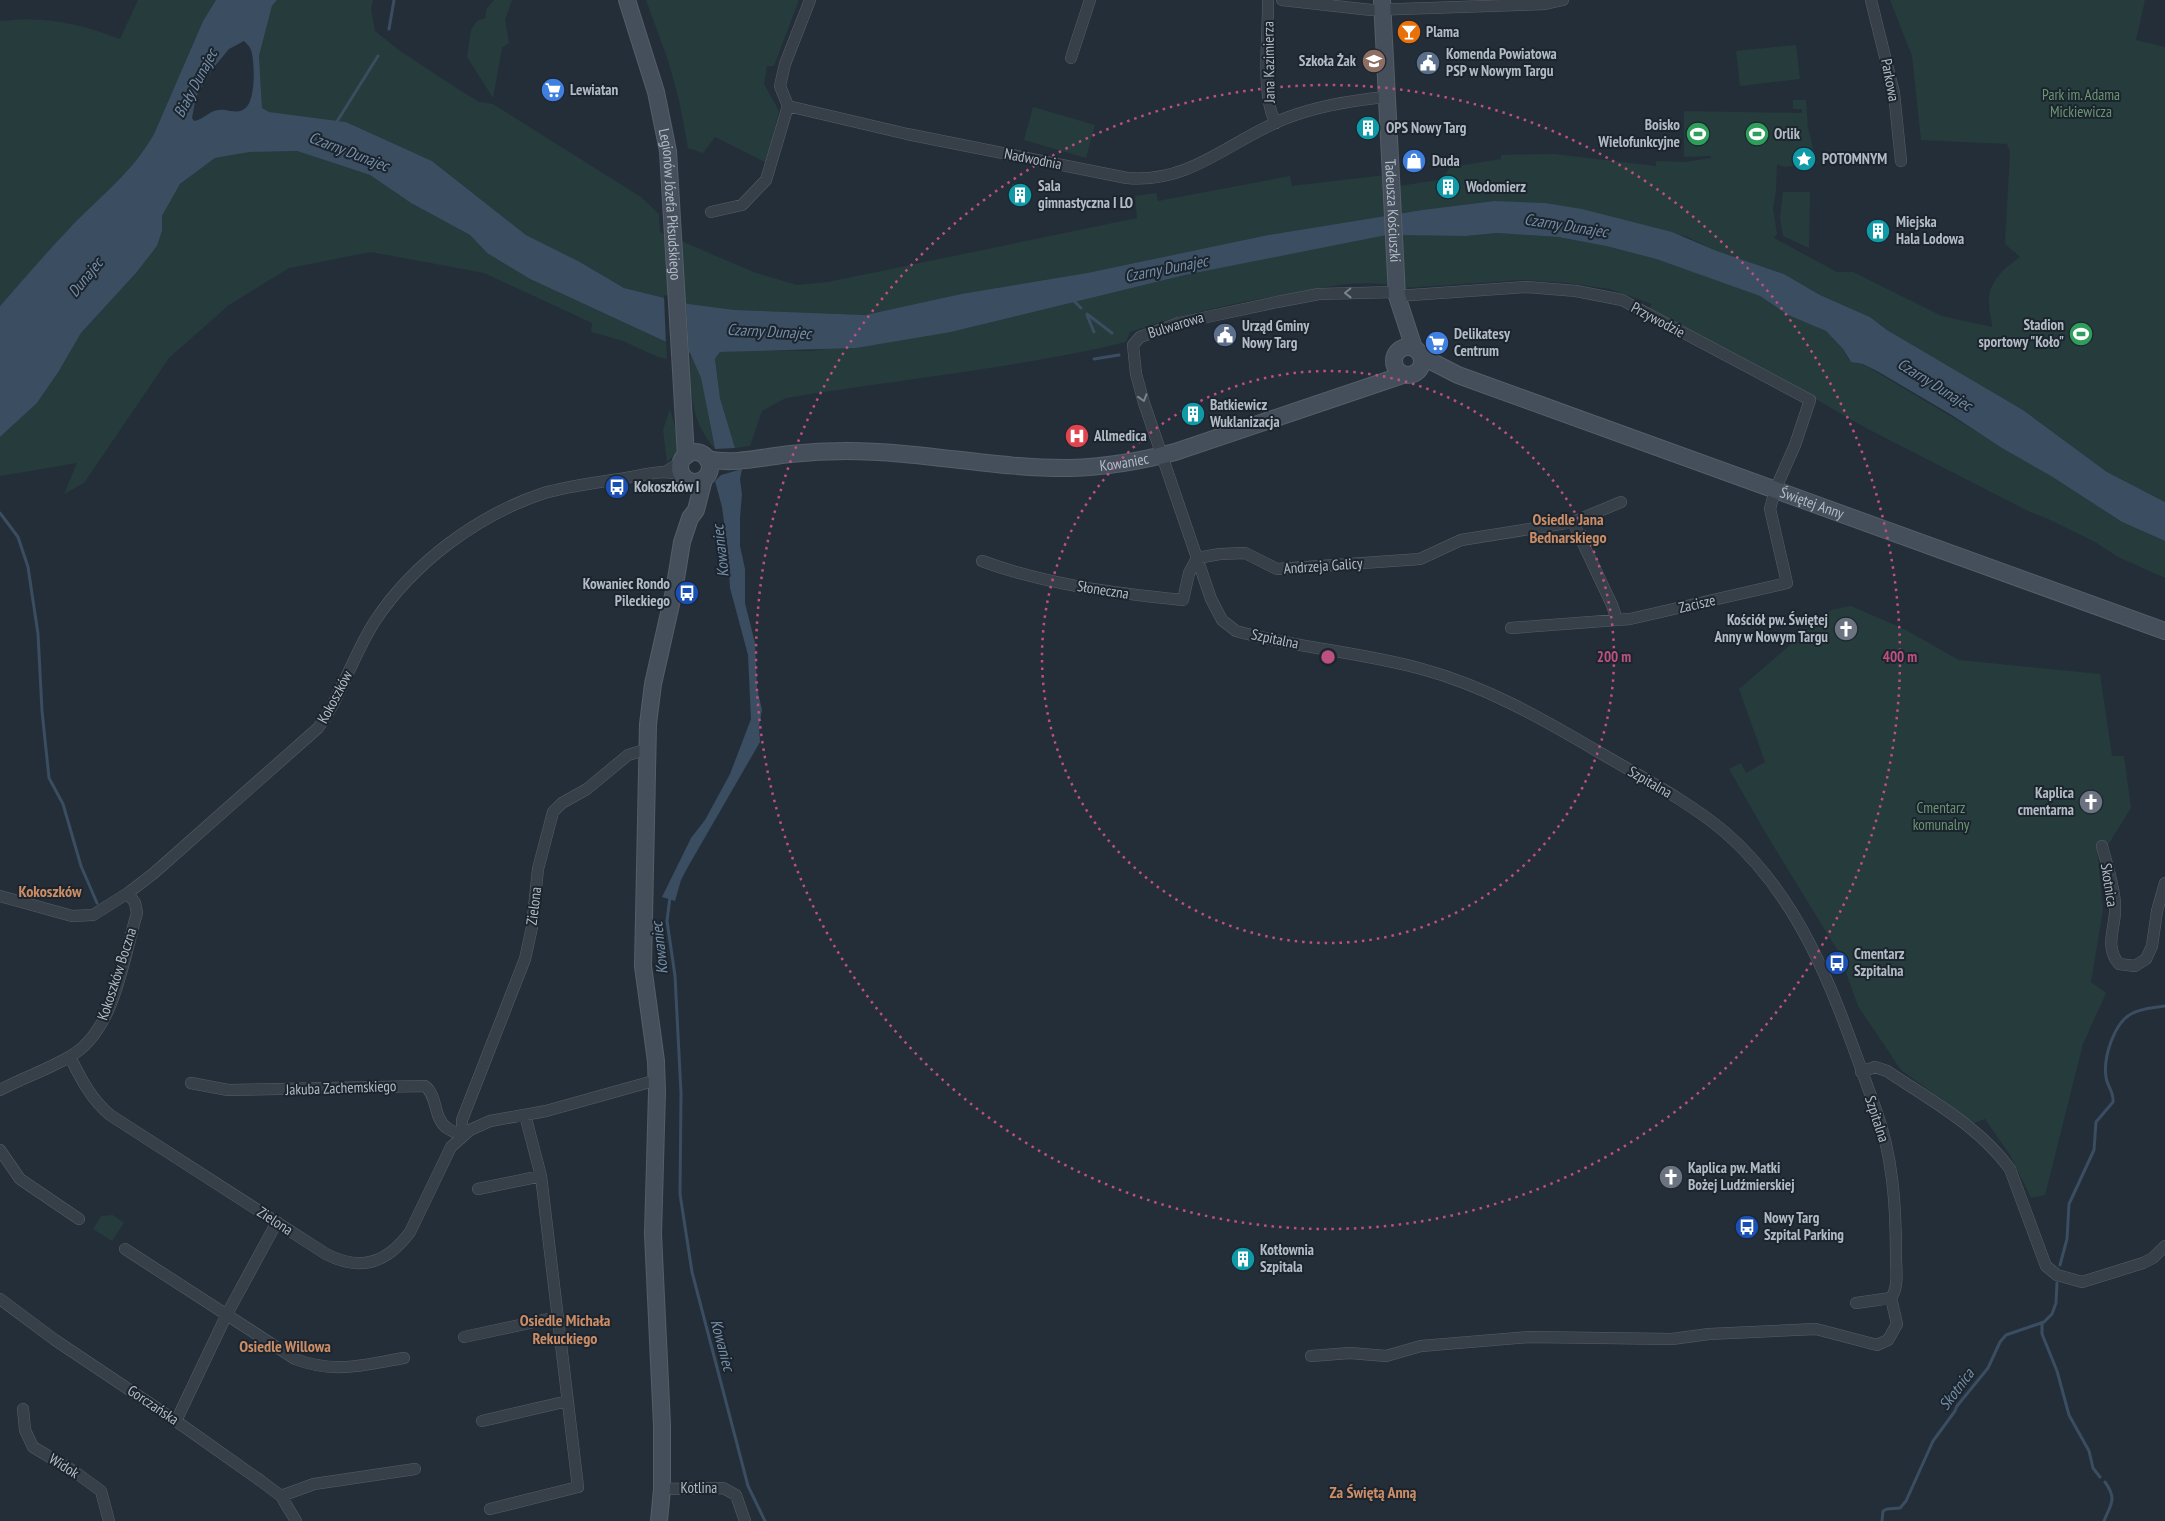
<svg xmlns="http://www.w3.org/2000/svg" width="2165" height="1521" font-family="'PT Sans Narrow',sans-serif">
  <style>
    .green { fill: #263b3b }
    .water { fill: #3a4d61; fill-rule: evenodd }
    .pier { fill: #242e39 }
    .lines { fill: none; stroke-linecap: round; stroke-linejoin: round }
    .stream { stroke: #3a4d61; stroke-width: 3 }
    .street-casing { stroke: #555e67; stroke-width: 12 }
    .secondary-casing { stroke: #555e67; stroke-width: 18 }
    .street { stroke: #374049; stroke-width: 11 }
    .secondary { stroke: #454f5c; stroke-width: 16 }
    .oneway { stroke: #7b848d }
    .ring { fill: none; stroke: #bc5180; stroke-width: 2.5; stroke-dasharray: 2.5 5 }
    .labels { text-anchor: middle; stroke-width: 4; stroke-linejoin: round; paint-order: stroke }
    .poi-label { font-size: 15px; font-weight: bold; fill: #b2bbc5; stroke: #1c252e; text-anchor: start }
    .street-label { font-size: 15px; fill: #b2bbc5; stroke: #1c252e }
    .park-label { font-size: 15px; fill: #6b9572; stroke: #1c252e }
    .water-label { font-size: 16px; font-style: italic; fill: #748da7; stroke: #1c252e }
    .neighbourhood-label { font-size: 16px; font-weight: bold; fill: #cc8d66; stroke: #1c252e }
    .centre { fill: #bc5180; stroke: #1c252e; stroke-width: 2.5 }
    .ring-label { font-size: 15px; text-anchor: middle; font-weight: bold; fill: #bc5180; stroke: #1c252e; stroke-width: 4; stroke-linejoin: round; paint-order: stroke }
  </style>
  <rect width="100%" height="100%" fill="#242e39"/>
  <path class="green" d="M138 0H216L203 21 154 134C129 177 99 196 67 231 44 255 22 281 0 306V21C44 16 79 23 120 39Z
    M277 0H373L371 9 375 31 400 51 461 91 479 102 493 104 641 197 659 214 660 232 756 273 797 285 828 282 1137 218 1135 196 1156 193 1158 201 1290 176 1292 186 1385 175 1386 188 1444 179V175L1451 167 1501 159V155L1554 154 1656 166V161L1685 162 1711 158V156L1684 157V111L1802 113V109H1793V100H1806L1808 128 1817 163 1784 167 1777 164 1776 191 1773 208 1777 234 1774 238 1837 272H1853L1942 316 1992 327C1992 320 1989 312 1989 304 1988 282 2003 269 2020 257L2005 244 2010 152 2007 144 1921 140 1912 56 1890 0H2145L2136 40 2165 47V502L2107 472 2023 410 1887 330 1870 317 1820 295 1784 274 1717 251 1685 236 1494 201 1422 210 1268 235 1087 273 961 294 865 315 735 310 689 304 624 288 580 262 526 235 432 161 346 122 268 112 262 108 259 56 272 6Z
    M494 0H512L505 20 509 43 502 48 493 98 467 57 471 30 477 21 485 18 487 8Z
    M646 0H799L774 66H767L764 84 779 111 767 163 715 137 703 153 688 148 679 100 668 60Z
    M1796 45 1800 79 1740 86 1736 51Z
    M1033 107 1095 125 1086 158 1024 140Z
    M297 151 370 175 411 203 470 235 487 253 530 279 666 342 667 359 658 357 623 341 591 332 592 323 484 273 371 252 289 268 229 305 169 358 84 483 64 494 77 463 0 476V437L37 403 59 371 81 333 136 273 157 246 162 231V216L180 184 215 158 250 152Z
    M1783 192H1810L1809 248 1783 236 1780 218Z
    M1497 233 1558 237 1606 246 1656 259 1760 296 1788 315 1826 331 1843 349 1848 359 1858 364H1863L2051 476 2122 522 2165 541V578L2118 557 2095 542 2046 518 2030 512 1866 428 1805 393 1648 311 1652 304 1610 289 1568 283 1524 280 1403 288C1366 277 1322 288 1286 294 1231 304 1183 314 1130 332L1126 342C1014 369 900 379 786 398L762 411 750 446 735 448 720 398 715 359 720 352 764 350 811 351 951 332 1185 275 1387 235 1466 236Z
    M690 353 701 378 715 449C689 419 691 391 690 353Z
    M670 409 679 441 678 452 667 462 663 430Z
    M1851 606 1906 630 1959 660 2100 674 2112 756H2124L2131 808 2108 845 2097 847 2103 910 2091 982 2106 993 2083 1044 2045 1195 2031 1198 2010 1155 1985 1119 1974 1123 1901 1070 1858 1006 1839 953 1765 832 1729 769 1741 763 1746 773 1765 762 1739 689 1831 610Z
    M113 1215 124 1223 112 1241 93 1229 101 1216Z"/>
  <path class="water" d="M216 0H277L272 6 259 56 262 108 269 112 346 122 432 161 526 235 580 262 624 288 689 304 735 310 865 315 961 294 1087 273 1268 235 1422 210 1494 201 1545 203 1582 209 1672 232 1717 251 1784 274 1820 295 1870 317 1887 330 2023 410 2107 472 2165 502V541L2122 522 2051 476 2002 448 1950 414 1877 371 1863 364 1851 362 1843 349 1826 331 1788 315 1760 296 1656 259 1606 246 1558 237 1497 233 1466 236 1387 235 1185 275 951 332 856 348 720 352 715 359 720 398 735 448 715 449 701 378 690 353 530 279 487 253 470 235 411 203 370 175 297 151 250 152 215 158 180 184 162 216V231L157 246 136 273 81 333 59 371 37 403 0 437V306C22 281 44 255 67 231 99 196 129 177 154 134L203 21ZM244 41C247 44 250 47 251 50 255 62 256 103 244 109 236 115 227 108 218 110 209 111 203 120 194 121L192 118 196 97 210 72 229 49Z
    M742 469 740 479 742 494 740 518V546L745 569V603L755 643 757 688 762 710 759 726 760 742 689 865 681 880 675 901 662 897 691 838 705 820 730 774 751 719 748 655 730 588 728 553 722 507 715 481 721 475Z"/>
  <path class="pier" d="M664 295 686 301 689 357 666 345Z"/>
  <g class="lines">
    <path class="stream" d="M389 29 394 0
      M336 123 378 56
      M1071 298 1081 308
      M1087 314 1112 333
      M1087 315 1094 332
      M1094 359 1119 355
      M0 513 18 537 28 567 38 634 42 711 49 778 63 804 81 866 97 903
      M670 897 667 921 675 976 681 1093 680 1194 692 1272 748 1486 765 1521
      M2060 1265 2067 1239 2069 1204 2094 1150 2096 1122 2113 1102C2114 1092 2107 1086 2106 1077 2103 1058 2114 1023 2131 1014 2141 1008 2154 1008 2165 1006
      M2042 1323V1334L2057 1371 2069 1415 2089 1451 2093 1468 2100 1477
      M1882 1521 1883 1511 1887 1509 1900 1508 1906 1501 1933 1441 1955 1411 1957 1406 1988 1368 2000 1342 2006 1335 2044 1322 2052 1314 2056 1303 2057 1283
      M2104 1521C2110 1505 2118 1500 2105 1482"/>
    <g class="street-casing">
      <path id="street" d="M1268 0C1269 32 1260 96 1276 123
        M1282 0 1371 10 1545 4 1563 0
        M1871 0 1894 93 1901 161
        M1071 58 1090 0
        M788 106 907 134 1127 178C1192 184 1232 138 1289 117 1319 106 1355 100 1386 97
        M711 212 742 205 766 180 788 106 780 86 785 64 810 0
        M1396 292 1319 294 1277 302 1179 323 1140 337 1133 345 1136 374 1144 403 1211 599 1222 620 1236 631C1297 648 1361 652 1422 669 1485 686 1541 718 1597 751 1641 777 1687 800 1726 833 1809 906 1838 1007 1875 1107 1893 1155 1896 1206 1896 1257 1896 1270 1899 1287 1891 1298L1856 1303
        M1397 296 1527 287 1576 291 1622 300 1810 400 1795 445 1775 490 1770 509 1787 583 1630 619 1511 628
        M665 472 681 462
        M1573 522 1612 605 1617 620
        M982 561C1047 585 1114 593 1183 600L1189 573 1197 558 1220 554 1245 553 1277 569 1420 559 1461 540 1573 522 1621 502
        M2102 846C2107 865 2114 885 2115 904 2117 926 2103 945 2119 964L2135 966 2146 959 2152 946 2157 911 2165 883
        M0 896 72 916 93 915 128 893 154 873 318 728C342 695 353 655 375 621 414 562 478 515 544 493 568 486 594 483 619 479 633 477 649 473 663 472 670 472 676 474 682 475
        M70 1057C81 1079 91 1099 110 1115L326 1254C361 1272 387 1263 410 1232L451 1147 470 1130 490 1121 546 1111 657 1080
        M1861 1072 1875 1067 1887 1071C1930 1100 1979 1126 2010 1169L2046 1266 2057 1275 2082 1282 2143 1263 2153 1258 2165 1246
        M191 1083 228 1090 425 1086C438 1096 433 1118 447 1128 451 1131 457 1133 462 1135
        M0 1090C22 1078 47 1070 69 1057 115 1032 123 959 137 913L135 903 128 893
        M462 1135V1120L525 959 532 927 538 869 553 812 562 803 587 789 628 755 648 749
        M0 1150 20 1179 79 1219
        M478 1189 541 1176
        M125 1249 295 1359C335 1374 363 1365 404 1358
        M0 1299 55 1340 176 1421 261 1481 281 1496 296 1521
        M464 1337 557 1317
        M1311 1356 1350 1353 1386 1356 1421 1346 1530 1337 1672 1339 1709 1334 1816 1329 1877 1345 1888 1340 1897 1324 1891 1298
        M23 1409 25 1430 33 1447 75 1472 101 1491 109 1521
        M176 1421 227 1314 277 1222
        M482 1421 568 1401
        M662 1489 723 1488 736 1495 745 1521
        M281 1496 314 1484 415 1469
        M490 1509 578 1487 541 1176 525 1115"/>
    </g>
    <g class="secondary-casing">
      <g id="secondary">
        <path id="s1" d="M627 0 656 92 668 151 686 456"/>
        <path id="s2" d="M1382 0 1397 296 1414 348"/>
        <circle cx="1408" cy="361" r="14"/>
        <path id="s3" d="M1421 356 1458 375 2165 631"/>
        <circle cx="695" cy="467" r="15"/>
        <path id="s4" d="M707 459C734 465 763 457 790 454 809 452 828 451 847 451 922 451 996 469 1070 468 1106 467 1141 461 1175 452L1403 375"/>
        <path d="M659 1521 662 1489V1425L653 1234 657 1092 656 1061 643 966 648 724 653 684 674 591 682 542 690 518 696 510 704 479"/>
      </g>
    </g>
    <use href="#street" class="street"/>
    <use href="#secondary" class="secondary"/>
  </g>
  <defs><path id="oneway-chevron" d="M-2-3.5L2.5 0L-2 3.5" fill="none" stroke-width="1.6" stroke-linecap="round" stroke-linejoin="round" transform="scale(1.25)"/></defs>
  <g class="oneway">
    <use href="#oneway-chevron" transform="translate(1348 293) rotate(179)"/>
    <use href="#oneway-chevron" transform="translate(1143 398) rotate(73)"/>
  </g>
  <g class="ring">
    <circle cx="1328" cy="657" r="286"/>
    <circle cx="1328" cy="657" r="572"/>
  </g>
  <defs>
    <g id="bar-disc" transform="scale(1.25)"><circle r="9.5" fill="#e8710a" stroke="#1c252e"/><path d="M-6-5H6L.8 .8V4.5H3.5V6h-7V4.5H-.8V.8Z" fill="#fff"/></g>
    <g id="school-disc" transform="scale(1.25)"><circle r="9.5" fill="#8d6e63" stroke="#1c252e"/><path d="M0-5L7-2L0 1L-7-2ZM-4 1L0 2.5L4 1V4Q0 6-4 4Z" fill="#fff"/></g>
    <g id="civic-disc" transform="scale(1.25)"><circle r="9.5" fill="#5c6f8a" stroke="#1c252e"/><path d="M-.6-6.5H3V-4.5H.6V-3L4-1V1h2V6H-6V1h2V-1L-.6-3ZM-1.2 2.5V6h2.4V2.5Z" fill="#fff"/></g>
    <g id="supermarket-disc" transform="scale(1.25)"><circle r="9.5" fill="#3f7fe0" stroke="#1c252e"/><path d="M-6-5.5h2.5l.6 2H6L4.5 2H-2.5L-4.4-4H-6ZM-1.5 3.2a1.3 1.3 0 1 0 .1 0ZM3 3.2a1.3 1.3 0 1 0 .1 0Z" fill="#fff"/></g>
    <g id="building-disc" transform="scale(1.25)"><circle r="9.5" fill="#0f9aa8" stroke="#1c252e"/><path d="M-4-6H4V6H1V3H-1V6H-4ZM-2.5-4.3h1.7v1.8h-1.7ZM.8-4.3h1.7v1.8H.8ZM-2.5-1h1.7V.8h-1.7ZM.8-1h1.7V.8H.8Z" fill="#fff"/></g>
    <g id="stadium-disc" transform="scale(1.25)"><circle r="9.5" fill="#2e9e5b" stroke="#1c252e"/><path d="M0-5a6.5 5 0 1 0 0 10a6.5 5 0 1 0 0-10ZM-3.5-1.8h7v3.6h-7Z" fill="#fff"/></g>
    <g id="sight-disc" transform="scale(1.25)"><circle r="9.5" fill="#0f9aa8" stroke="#1c252e"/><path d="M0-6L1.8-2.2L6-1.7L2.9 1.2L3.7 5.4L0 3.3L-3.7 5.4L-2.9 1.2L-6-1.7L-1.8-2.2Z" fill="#fff"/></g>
    <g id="shop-disc" transform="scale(1.25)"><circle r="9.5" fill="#3f7fe0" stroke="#1c252e"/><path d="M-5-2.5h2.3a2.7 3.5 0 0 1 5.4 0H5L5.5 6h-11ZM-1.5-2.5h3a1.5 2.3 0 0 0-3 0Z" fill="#fff"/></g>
    <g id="hospital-disc" transform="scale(1.25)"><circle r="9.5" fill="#e0444e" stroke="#1c252e"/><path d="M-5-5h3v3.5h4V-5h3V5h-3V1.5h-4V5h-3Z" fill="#fff"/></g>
    <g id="bus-disc" transform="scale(1.25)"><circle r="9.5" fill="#1a4fb4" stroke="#1c252e"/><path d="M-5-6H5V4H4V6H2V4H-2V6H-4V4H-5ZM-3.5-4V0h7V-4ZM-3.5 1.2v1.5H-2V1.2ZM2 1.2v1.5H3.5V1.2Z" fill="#fff"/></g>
    <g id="church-disc" transform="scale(1.25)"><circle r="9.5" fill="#6b7280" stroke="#1c252e"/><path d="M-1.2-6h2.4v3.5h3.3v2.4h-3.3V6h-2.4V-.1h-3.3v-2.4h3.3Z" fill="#fff"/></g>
  </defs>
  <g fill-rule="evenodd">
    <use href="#bar-disc" x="1409" y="32"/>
    <use href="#school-disc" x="1374" y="61"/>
    <use href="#civic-disc" x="1428" y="63"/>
    <use href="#supermarket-disc" x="553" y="90"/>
    <use href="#building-disc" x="1368" y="128"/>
    <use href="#stadium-disc" x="1698" y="134"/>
    <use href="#stadium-disc" x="1757" y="134"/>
    <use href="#sight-disc" x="1804" y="159"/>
    <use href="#shop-disc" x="1414" y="161"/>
    <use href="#building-disc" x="1448" y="187"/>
    <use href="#building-disc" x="1020" y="195"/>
    <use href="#building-disc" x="1878" y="231"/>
    <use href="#stadium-disc" x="2081" y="334"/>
    <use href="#civic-disc" x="1225" y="335"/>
    <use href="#supermarket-disc" x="1437" y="343"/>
    <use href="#building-disc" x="1193" y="414"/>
    <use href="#hospital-disc" x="1077" y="436"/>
    <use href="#bus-disc" x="617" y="487"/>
    <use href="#bus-disc" x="687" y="593"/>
    <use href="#church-disc" x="1846" y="629"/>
    <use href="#church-disc" x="2091" y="802"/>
    <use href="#bus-disc" x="1837" y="963"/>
    <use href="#church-disc" x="1671" y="1177"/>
    <use href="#bus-disc" x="1747" y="1227"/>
    <use href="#building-disc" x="1243" y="1259"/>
  </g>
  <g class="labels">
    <g class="poi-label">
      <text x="1426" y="37">Plama</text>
      <text x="1446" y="59">Komenda Powiatowa<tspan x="1446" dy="17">PSP w Nowym Targu</tspan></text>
      <text x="1356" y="66" text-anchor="end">Szkoła Żak</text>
      <text x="570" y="95">Lewiatan</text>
      <text x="1680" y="130" text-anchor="end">Boisko<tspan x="1680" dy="17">Wielofunkcyjne</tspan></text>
      <text x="1386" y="133">OPS Nowy Targ</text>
      <text x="1774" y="139">Orlik</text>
      <text x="1822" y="164">POTOMNYM</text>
      <text x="1432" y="166">Duda</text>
      <text x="1038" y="191">Sala<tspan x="1038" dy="17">gimnastyczna I LO</tspan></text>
      <text x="1466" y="192">Wodomierz</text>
      <text x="1896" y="227">Miejska<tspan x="1896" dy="17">Hala Lodowa</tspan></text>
      <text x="2064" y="330" text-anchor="end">Stadion<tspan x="2064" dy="17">sportowy "Koło"</tspan></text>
      <text x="1242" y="331">Urząd Gminy<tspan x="1242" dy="17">Nowy Targ</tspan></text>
      <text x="1454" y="339">Delikatesy<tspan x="1454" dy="17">Centrum</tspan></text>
      <text x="1210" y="410">Batkiewicz<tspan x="1210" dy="17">Wuklanizacja</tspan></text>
      <text x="1094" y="441">Allmedica</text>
      <text x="634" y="492">Kokoszków I</text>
      <text x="670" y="589" text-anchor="end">Kowaniec Rondo<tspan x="670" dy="17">Pileckiego</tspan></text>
      <text x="1828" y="625" text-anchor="end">Kościół pw. Świętej<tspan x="1828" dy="17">Anny w Nowym Targu</tspan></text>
      <text x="2074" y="798" text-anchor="end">Kaplica<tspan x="2074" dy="17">cmentarna</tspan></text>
      <text x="1854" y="959">Cmentarz<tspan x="1854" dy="17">Szpitalna</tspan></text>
      <text x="1688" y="1173">Kaplica pw. Matki<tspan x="1688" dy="17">Bożej Ludźmierskiej</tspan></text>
      <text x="1764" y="1223">Nowy Targ<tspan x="1764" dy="17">Szpital Parking</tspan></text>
      <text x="1260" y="1255">Kotłownia<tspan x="1260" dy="17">Szpitala</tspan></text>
    </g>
    <g class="street-label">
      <text transform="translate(1269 62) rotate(-91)" y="5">Jana Kazimierza</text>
      <text transform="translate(1890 80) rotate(79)" y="5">Parkowa</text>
      <text transform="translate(1033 159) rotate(11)" y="5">Nadwodnia</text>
      <text dy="5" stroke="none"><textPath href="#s1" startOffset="210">Legionów Józefa Piłsudskiego</textPath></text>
      <text dy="5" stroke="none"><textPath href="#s2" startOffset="211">Tadeusza Kościuszki</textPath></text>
      <text transform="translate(1658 320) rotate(28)" y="5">Przywodzie</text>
      <text transform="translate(1176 325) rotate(-17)" y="5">Bulwarowa</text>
      <text dy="5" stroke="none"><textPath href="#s4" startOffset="419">Kowaniec</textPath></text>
      <text dy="5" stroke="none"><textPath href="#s3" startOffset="418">Świętej Anny</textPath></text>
      <text transform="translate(1323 566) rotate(-4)" y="5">Andrzeja Galicy</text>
      <text transform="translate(1103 590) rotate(9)" y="5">Słoneczna</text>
      <text transform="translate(1697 604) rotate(-13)" y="5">Zacisze</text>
      <text transform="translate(1275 639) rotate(12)" y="5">Szpitalna</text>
      <text transform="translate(335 697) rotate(-62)" y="5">Kokoszków</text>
      <text transform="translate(1650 782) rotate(30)" y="5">Szpitalna</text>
      <text transform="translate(2109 885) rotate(81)" y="5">Skotnica</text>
      <text transform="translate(534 906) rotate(-83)" y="5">Zielona</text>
      <text transform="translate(117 974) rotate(-72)" y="5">Kokoszków Boczna</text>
      <text transform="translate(341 1088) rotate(-2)" y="5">Jakuba Zachemskiego</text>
      <text transform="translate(1877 1119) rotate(72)" y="5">Szpitalna</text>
      <text transform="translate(275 1221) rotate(33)" y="5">Zielona</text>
      <text transform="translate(153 1405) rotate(34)" y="5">Gorczańska</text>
      <text transform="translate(64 1466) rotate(32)" y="5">Widok</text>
      <text x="699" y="1493">Kotlina</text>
    </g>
    <g class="park-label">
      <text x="2081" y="100">Park im. Adama<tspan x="2081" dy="17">Mickiewicza</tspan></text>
      <text x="1941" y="813">Cmentarz<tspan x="1941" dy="17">komunalny</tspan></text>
    </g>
    <g class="water-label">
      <text transform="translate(195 83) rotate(-62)" y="6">Biały Dunajec</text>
      <text transform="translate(349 151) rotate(21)" y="6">Czarny Dunajec</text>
      <text transform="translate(1566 225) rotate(9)" y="6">Czarny Dunajec</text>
      <text transform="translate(1166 268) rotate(-11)" y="6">Czarny Dunajec</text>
      <text transform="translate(85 277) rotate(-51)" y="6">Dunajec</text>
      <text transform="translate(769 331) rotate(3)" y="6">Czarny Dunajec</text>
      <text transform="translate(1935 384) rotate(32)" y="6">Czarny Dunajec</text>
      <text transform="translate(720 551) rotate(-96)" y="6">Kowaniec</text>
      <text transform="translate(659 948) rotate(-96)" y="6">Kowaniec</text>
      <text transform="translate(723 1345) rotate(75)" y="6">Kowaniec</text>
      <text transform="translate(1956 1389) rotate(-53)" y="6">Skotnica</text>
    </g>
    <g class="neighbourhood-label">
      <text x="1568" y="525">Osiedle Jana<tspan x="1568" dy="18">Bednarskiego</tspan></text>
      <text x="50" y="897">Kokoszków</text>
      <text x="565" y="1326">Osiedle Michała<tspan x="565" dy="18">Rekuckiego</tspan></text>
      <text x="285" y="1352">Osiedle Willowa</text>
      <text x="1373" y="1498">Za Świętą Anną</text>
    </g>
  </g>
  <circle cx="1328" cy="657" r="8" class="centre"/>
  <g class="ring-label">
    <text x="1614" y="662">200 m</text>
    <text x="1900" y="662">400 m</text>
  </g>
</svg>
